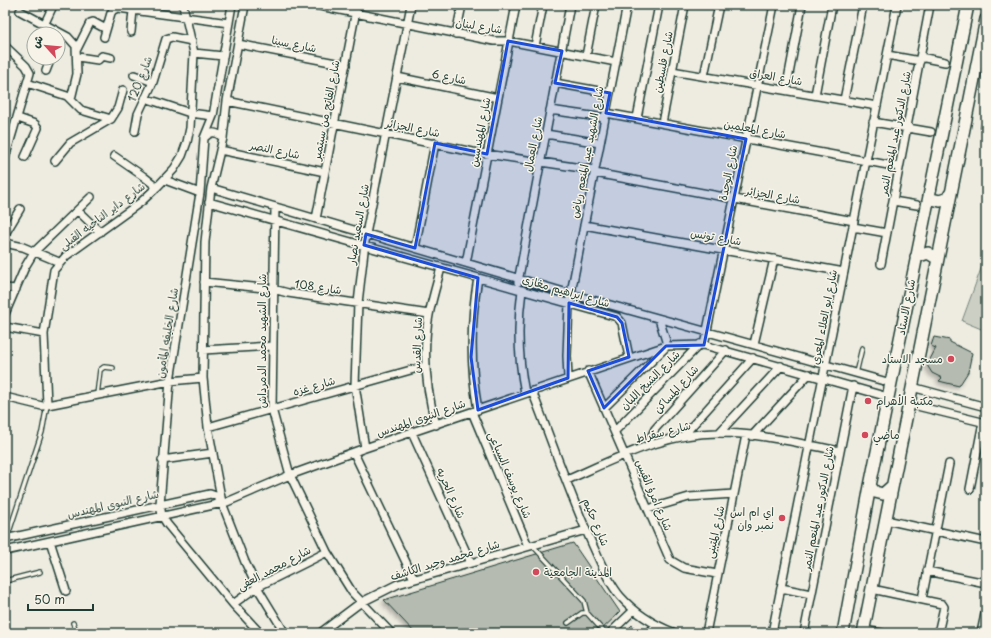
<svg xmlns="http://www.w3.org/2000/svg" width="991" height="638" font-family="'Playpen Sans','Playpen Sans Arabic',sans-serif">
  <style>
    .green { fill: #cccfc4; stroke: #76867c }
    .building { fill: #b5bbb0; stroke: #1f3d34; filter: url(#shadow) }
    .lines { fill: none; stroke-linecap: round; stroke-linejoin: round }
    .lane-casing { stroke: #1f3d34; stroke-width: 6 }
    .street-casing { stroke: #1f3d34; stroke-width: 10 }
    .primary-casing { stroke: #1f3d34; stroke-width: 14 }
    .lane { stroke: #f7f3e8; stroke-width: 3.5 }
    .street { stroke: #f7f3e8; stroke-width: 7 }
    .primary { stroke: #f7f3e8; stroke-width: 11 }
    .marked { fill: #1d4ed8; fill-opacity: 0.2; stroke: #1d4ed8; stroke-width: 3; stroke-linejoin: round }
    .poi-dot { fill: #d1495b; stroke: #f7f3e8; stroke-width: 1.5 }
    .labels { text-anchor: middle; stroke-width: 3; stroke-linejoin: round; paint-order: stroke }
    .street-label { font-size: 11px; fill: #1f3d34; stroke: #f7f3e8 }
    .poi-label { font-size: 11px; fill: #1f3d34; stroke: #f7f3e8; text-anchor: start }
  </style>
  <defs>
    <filter id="shadow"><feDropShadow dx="-2.5" dy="2.5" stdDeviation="2" flood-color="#0004"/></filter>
  </defs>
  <rect width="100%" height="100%" fill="#eeece1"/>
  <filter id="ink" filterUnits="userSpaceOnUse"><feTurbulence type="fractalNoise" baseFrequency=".025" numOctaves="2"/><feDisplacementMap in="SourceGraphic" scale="8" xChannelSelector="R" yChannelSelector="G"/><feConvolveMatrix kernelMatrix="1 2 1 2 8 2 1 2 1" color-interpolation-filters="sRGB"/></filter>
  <g filter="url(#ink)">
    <path class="green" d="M986 255V331L962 321Z"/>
    <path class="building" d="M934 337 950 340V342L972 353 968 372 959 386 939 381 942 378 932 373 927 365 936 348 931 346Z
      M573 543 620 612 598 633H415L384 600Z
      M632 625 639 633H624Z"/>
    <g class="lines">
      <g class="lane-casing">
        <path id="lane" d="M983 128 986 114
          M856 373 862 348
          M97 395 100 370 104 367 113 368
          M7 538 42 432 47 405
          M533 546 584 601 587 613
          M5 581 40 572
          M73 623 77 633
          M568 623 582 613H587L605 633"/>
      </g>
      <g class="street-casing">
        <path id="street" d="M232 5 213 116 204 138 200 193 170 381 160 504 162 516 167 524 233 604 260 633
          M245 5 227 101 223 138 211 188 205 242 203 378 208 427 222 503 245 562 257 587 285 633
          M315 5 494 41H508L616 62
          M20 11 68 37 76 46 77 74 71 99
          M45 23 52 8 51 5
          M131 32 133 10
          M456 34 462 5
          M104 37 111 13 113 10 118 8 229 23
          M238 44 346 65
          M5 46 26 66 30 73 5 158
          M535 46 543 5
          M77 49 90 23 93 22 106 29
          M194 53 223 56
          M887 55 920 61
          M586 56 596 5
          M78 57 98 60 102 56 111 58
          M920 57 945 62
          M46 71 51 58
          M672 71 877 106
          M134 75 153 82
          M704 76 719 5
          M397 77 498 98
          M27 83 67 96 81 110 111 119
          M555 83 610 93
          M786 90 802 5
          M815 95 832 5
          M145 98 190 113 213 116
          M844 100 863 5
          M227 101 473 152 595 170
          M550 110 605 118
          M606 113 899 167
          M18 118 35 124 38 128 25 157
          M637 118 659 5
          M873 122 931 132
          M662 123 685 5
          M135 131 138 114 153 82 166 39 172 37 192 41
          M546 134 600 143
          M204 138C211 131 216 131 223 138
          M220 150 325 172
          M114 156 143 176 157 187
          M55 161 70 143 111 119 118 108 123 90
          M595 173 854 221
          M165 180 200 193
          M211 188 571 294 891 383
          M893 201 917 205
          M209 202 617 317 622 323 629 357
          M275 207 272 409 290 475 327 552 352 592 391 633
          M78 211 100 232
          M316 219 357 5
          M584 225 844 272
          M853 227 887 233
          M5 234 20 209
          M5 243 23 247 59 262
          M415 248 435 143
          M466 263 516 5
          M881 264 930 5
          M204 282 273 289 288 293 429 314
          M518 282 570 5
          M5 288 16 289
          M522 290C517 325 518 358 525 393
          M5 314 25 267 34 252 91 197
          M5 327 44 334
          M754 344 774 259
          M704 345 774 5
          M203 350 272 346
          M588 371 670 560 684 568 717 574
          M568 378 567 356 569 303 627 5
          M912 387 986 407
          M532 391C552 442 570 495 593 546 601 563 608 582 620 596 635 613 654 625 675 633
          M5 397 42 406 170 381 203 378
          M909 404 986 423
          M47 405 44 334 54 270 66 256 141 202 157 187 174 169 182 156 187 142 190 128 194 53 183 5
          M604 408 665 348 666 341 659 319
          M478 410C470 365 470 323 478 278
          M472 412 528 546
          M436 425C426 389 422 352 429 315 432 299 437 283 441 268
          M208 427 425 366
          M615 431 700 344
          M412 433 471 563
          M719 433 781 366
          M683 436 753 358
          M752 436 809 374
          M647 446 655 429 726 350
          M365 448 355 385 358 303 366 234 411 5
          M354 453 414 579
          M162 460 213 453
          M567 480C615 459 666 432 720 433 760 433 801 444 840 451
          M970 489 983 422
          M648 509 689 497 734 494
          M886 520 986 542
          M5 539 210 494 216 496 221 501
          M50 541 66 591
          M5 551 227 502 290 475 365 448 666 346 704 345 888 397
          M927 571 986 583
          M781 588 811 594
          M872 589 942 604 944 607 938 633
          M922 599 949 464
          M233 604 257 587 327 552
          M863 630 882 633
          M320 633 360 603 398 584 586 530
          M610 633 634 610
          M648 633 657 625
          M706 633 746 435
          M772 633 897 5
          M804 633 853 386
          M981 633 986 609"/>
      </g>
      <g class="primary-casing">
        <path id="primary" d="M929 196 932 199 940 201 948 198 950 194
          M916 257 928 253 938 259
          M870 486 875 492 883 494 892 486
          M843 633 870 486 968 5
          M863 633 986 19"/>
      </g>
      <use href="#lane" class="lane"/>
      <use href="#street" class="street"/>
      <use href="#primary" class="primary"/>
    </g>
  </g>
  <path class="marked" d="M508 41 562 51 555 83 610 93 606 113 746 139 704 345 666 346 604 408 588 371 629 357 622 323 617 317 569 303 568 378 478 410 471 357 478 278 364 245 366 234 415 248 435 143 487 154Z"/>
  <g class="poi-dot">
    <circle cx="951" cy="359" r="4"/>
    <circle cx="868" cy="401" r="4"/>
    <circle cx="865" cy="435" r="4"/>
    <circle cx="782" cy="518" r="4"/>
    <circle cx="536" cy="572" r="4"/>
  </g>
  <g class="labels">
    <g class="street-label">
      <text transform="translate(479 26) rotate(9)" y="4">شارع لبنان</text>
      <text transform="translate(294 44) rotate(11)" y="4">شارع سينا</text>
      <text transform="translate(663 62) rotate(-79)" y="4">شارع فلسطين</text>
      <text transform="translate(449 77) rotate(11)" y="4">شارع 6</text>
      <text transform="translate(776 77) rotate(10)" y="4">شارع العراق</text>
      <text transform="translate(140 79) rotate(-69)" y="4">شارع 120</text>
      <text transform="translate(326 110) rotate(-79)" y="4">شارع الفاتح من سبتمبر</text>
      <text transform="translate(413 128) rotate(11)" y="4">شارع الجزائر</text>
      <text transform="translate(755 129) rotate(10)" y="4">شارع المعلمين</text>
      <text transform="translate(480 132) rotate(-79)" y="4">شارع المهندسين</text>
      <text transform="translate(895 133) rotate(-79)" y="4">شارع الدكتور عبد المنعم النمر</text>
      <text transform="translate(533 144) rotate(-79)" y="4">شارع العمال</text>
      <text transform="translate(275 150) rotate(12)" y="4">شارع النصر</text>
      <text transform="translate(587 152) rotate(-79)" y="4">شارع الشهيد عبد المنعم رياض</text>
      <text transform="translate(728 173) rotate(-79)" y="4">شارع الوحدة</text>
      <text transform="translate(773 195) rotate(10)" y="4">شارع الجزائر</text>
      <text transform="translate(102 216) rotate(-37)" y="4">شارع داير الناحيه القبلى</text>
      <text transform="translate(358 224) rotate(-80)" y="4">شارع السعيد نصار</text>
      <text transform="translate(716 237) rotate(10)" y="4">شارع تونس</text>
      <text transform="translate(318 287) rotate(8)" y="4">شارع 108</text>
      <text transform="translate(566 291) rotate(16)" y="4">شارع ابراهيم مغازى</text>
      <text transform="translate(906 307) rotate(-79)" y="4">شارع الاستاد</text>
      <text transform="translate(824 317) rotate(-79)" y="4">شارع ابو العلاء المعري</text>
      <text transform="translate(167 333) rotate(-81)" y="4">شارع الخليفه المأمون</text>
      <text transform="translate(262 341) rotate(-90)" y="4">شارع الشهيد محمد الدمرداش</text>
      <text transform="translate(417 345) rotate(-88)" y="4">شارع القدس</text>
      <text transform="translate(650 380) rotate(-45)" y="4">شارع الشيخ اللبان</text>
      <text transform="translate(314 386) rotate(-16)" y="4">شارع غزه</text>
      <text transform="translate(676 389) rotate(-48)" y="4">شارع المساكن</text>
      <text transform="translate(421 418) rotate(-19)" y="4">شارع النبوى المهندس</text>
      <text transform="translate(663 432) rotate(-14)" y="4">شارع سقراط</text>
      <text transform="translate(510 475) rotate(67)" y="4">شارع يوسف السباعى</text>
      <text transform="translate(451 493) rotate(66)" y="4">شارع الحريه</text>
      <text transform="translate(654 495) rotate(67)" y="4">شارع امرؤ القيس</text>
      <text transform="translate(113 504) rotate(-13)" y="4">شارع النبوى المهندس</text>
      <text transform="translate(818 508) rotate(-79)" y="4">شارع الدكتور عبد المنعم النمر</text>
      <text transform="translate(596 522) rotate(67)" y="4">شارع حكيم</text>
      <text transform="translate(715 532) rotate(-78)" y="4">شارع المتبنى</text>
      <text transform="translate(445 560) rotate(-17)" y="4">شارع محمد وحيد الكاشف</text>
      <text transform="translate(274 568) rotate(-28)" y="4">شارع محمد العفى</text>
    </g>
    <g class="poi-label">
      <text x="943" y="363" text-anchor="end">مسجد الاستاد</text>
      <text x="876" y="405">مكتبة الأهرام</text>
      <text x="873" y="439">ماضي</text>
      <text x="774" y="516" text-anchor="end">اي ام اس<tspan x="774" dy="13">نمبر وان</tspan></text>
      <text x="544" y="576">المدينة الجامعية</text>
    </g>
  </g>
  <rect width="991" height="638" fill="none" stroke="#f7f3e8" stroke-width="20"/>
  <rect x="10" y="10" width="971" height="618" fill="none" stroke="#1f3d34" stroke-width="1.5" filter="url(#ink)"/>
  <g transform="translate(46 46) rotate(297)"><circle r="19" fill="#f7f3e8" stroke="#a1aaa0"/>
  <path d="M0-3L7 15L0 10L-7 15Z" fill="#d1495b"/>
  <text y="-6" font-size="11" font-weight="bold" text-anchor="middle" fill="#1f3d34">ش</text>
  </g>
  <path d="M28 604v6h65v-6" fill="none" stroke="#1f3d34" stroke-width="2"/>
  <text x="34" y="604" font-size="12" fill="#1f3d34" stroke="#f7f3e8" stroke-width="3" paint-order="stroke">50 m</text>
</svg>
